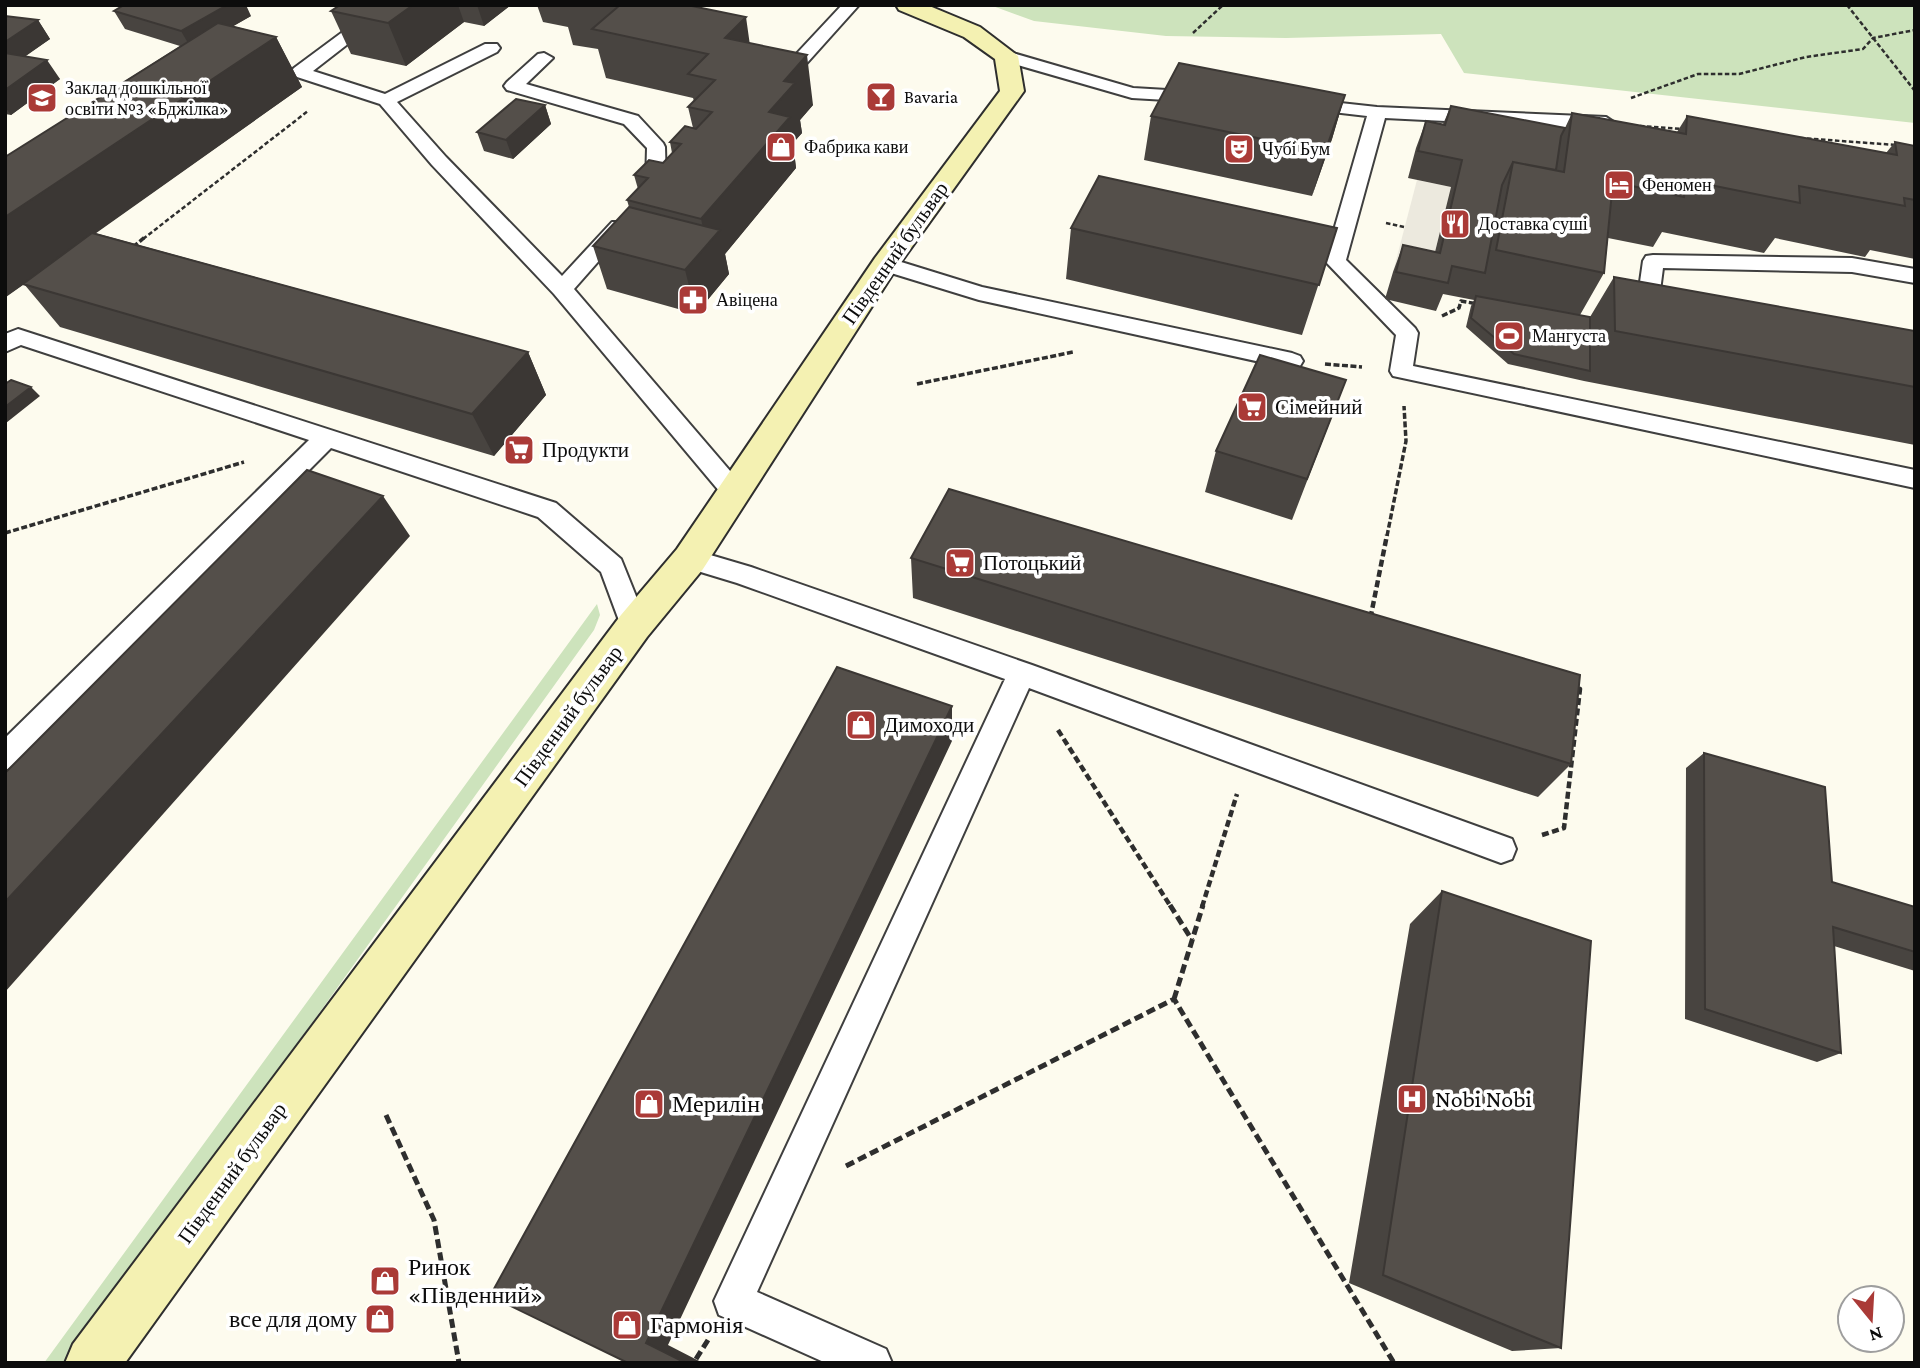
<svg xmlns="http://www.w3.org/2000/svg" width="1920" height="1368" font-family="'Crimson Pro',serif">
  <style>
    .green { fill: #cde3bc }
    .plaza { fill: #ece9de }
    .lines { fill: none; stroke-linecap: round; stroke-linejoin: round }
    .lane-casing { stroke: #3f3f3f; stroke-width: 4 }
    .secondary-casing { stroke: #2e2e2e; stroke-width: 4 }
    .path-far3 { stroke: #2e2e2e; stroke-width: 2.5; stroke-dasharray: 4.5 2.5; stroke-linecap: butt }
    .path-far2 { stroke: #2e2e2e; stroke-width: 3.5; stroke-dasharray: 6 2.5; stroke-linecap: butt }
    .path-far1 { stroke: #2e2e2e; stroke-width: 4.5; stroke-dasharray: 7 3.5; stroke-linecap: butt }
    .path { stroke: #2e2e2e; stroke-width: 5; stroke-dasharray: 9 4.5; stroke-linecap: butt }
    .lane { fill: #fff; fill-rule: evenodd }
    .secondary { fill: #f4f1b2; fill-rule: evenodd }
    .wall { fill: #484440 }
    .shaded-wall { fill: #3b3734 }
    .building { fill: #544f4a; stroke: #3b3734; stroke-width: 2 }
    .labels { text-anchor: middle; stroke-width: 7; stroke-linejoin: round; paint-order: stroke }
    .far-poi-label { font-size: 18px; fill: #0c0c0c; stroke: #fff; text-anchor: start }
    .street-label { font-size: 21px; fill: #0c0c0c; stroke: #fff }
    .poi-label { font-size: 21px; fill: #0c0c0c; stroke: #fff; text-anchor: start }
    .near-poi-label { font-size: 24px; fill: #0c0c0c; stroke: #fff; text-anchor: start }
  </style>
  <rect width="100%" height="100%" fill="#fdfbee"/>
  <path class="green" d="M990 5H1915V123L1464 73 1441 34 1286 38 1166 36 1034 21Z
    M597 604 600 615 594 630 68 1363H44Z"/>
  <path class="plaza" d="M1417 180 1451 187 1428 280 1393 272Z"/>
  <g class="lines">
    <g class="lane-casing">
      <path id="lane" d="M379 5H398L313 71 385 94 485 44H497L500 48 497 52 397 102 446 157 562 276 612 222H626L629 226 626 230 574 289 743 486 746 492 743 498 734 501 725 498 554 294 432 165 380 104 294 76 291 72 294 68Z
        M842 5H859L798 73H786L783 69 786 65Z
        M1006 51 1133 88 1201 92 1210 97 1201 102 1132 98 1000 60 997 56 1000 52Z
        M544 53 553 58 526 84 638 116 663 143 665 147 666 184 653 200H639L636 196 646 183 647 148 624 124 507 90 504 86 507 82 538 54Z
        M1304 99 1377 107 1606 117 1615 123 1606 129 1385 118 1346 260 1415 328 1418 333 1413 366 1915 470V488L1393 376 1390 371 1396 335 1325 261 1367 116 1298 108 1295 104Z
        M1653 255 1852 258 1915 269V283L1852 272 1663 268 1660 291 1682 295 1685 300 1682 305 1674 307 1641 301 1638 296 1643 261 1646 256Z
        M885 257 982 287 1292 353 1300 356 1303 361 1300 366 1292 369 979 300 878 269 875 264 878 259Z
        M18 329 556 503 621 559 648 626 644 634 634 637 624 634 601 572 538 517 331 448 15 766 5 770V738L309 440 21 345 5 352V334Z
        M690 549 751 567 1032 665 1501 835 1512 839 1516 849 1512 859 1501 863 1029 688 757 1292 886 1349 892 1363H826L719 1315 714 1301 1005 679 737 583 681 566 677 559 681 552Z"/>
    </g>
    <g class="secondary-casing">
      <path id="secondary" d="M896 5H927L980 27 1018 56 1024 91 896 269 703 569 647 637 125 1363H65L73 1344 621 615 677 549 875 258 1000 91 995 59 964 37 899 10Z"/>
    </g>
    <path class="path-far3" d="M1847 5 1915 91
      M1193 33 1223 5
      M1631 98 1698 74H1739L1806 57 1863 49 1873 38 1915 30
      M1640 126 1684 129
      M1800 138 1896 145
      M1386 223 1404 227
      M143 239 308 111"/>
    <path class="path-far2" d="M133 247 145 237
      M1442 316 1459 308 1461 301 1478 304
      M1325 364 1362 367
      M917 384 1073 352
      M5 533 244 462
      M1387 536 1406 441 1404 406"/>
    <path class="path-far1" d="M1374 616 1371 615 1387 535
      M1058 730 1171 907
      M1542 835 1564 828 1580 689 1573 687
      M1202 907 1237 794"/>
    <path class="path" d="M1170 905 1192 940
      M1174 999 1203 905
      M386 1115 434 1220 459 1363
      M846 1166 1174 999 1394 1363
      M696 1359 708 1340"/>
    <use href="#lane" class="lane"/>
    <use href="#secondary" class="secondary"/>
  </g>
  <path class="wall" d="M340 5H511L484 26 464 22 406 66 351 54 331 11Z
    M537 5H687L750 43 813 105 800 120 802 133 793 143 796 168 725 254 729 274 696 314 607 289 593 246 629 207 627 200 638 189 634 175 663 163 672 153 670 142 693 128 688 107 694 101 693 98 606 78 598 49 573 45 568 27 543 22Z
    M114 11 251 16 233 26 276 37 302 87 95 233 528 352 546 395 494 456 60 327 24 284 5 297V157L180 46 125 29Z
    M5 16 38 20 50 39 25 56 60 79 11 115 5 114Z
    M1345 95 1332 139 1312 196 1144 160 1151 116Z
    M545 105 551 124 513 159 484 151 477 132Z
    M1451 106 1565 128 1572 113 1677 132 1687 116 1886 153 1895 142 1915 146V259L1870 250 1865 257 1775 238 1764 253 1662 232 1653 247 1608 238 1604 273 1580 315 1590 317 1614 277 1915 331V445L1584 381 1508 364 1466 327 1471 306 1474 300 1443 294 1436 311 1385 299 1393 272 1403 245 1435 252 1451 187 1408 178 1416 148 1426 121 1443 124Z
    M1071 228H1337L1302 335 1066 279Z
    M1346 380 1292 520 1205 492 1216 451Z
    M911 558 1571 764 1538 797 913 598Z
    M1704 753 1832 882 1915 907V971L1834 946 1841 1053 1817 1062 1685 1019 1686 768Z
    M1442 891 1561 1348 1512 1351 1349 1283 1410 924Z"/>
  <path class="shaded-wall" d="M227 5H246L251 16 192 50 181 31Z
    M413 5H458L464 22 406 66 388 23Z
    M477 5H511L484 26Z
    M746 17 753 67 725 38Z
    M38 20 50 39 6 70 5 42Z
    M276 37 302 87 6 297 5 217Z
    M807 55 813 105 800 120 802 133 793 143 796 168 725 254 729 274 696 314 685 270 707 245 701 219 769 112 784 81Z
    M47 60 60 79 11 115 5 107V90Z
    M1345 95 1332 139 1312 196 1325 152Z
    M545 105 551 124 513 159 506 140Z
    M528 352 546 395 494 456 472 414Z
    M31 387 40 396 6 423 5 407Z
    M383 496 410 536 5 992V902Z
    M952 706V741L668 1345 703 1363H686L646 1343Z"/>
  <path class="building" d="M124 5H227L181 31 114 11Z
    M340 5H413L388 23 331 11Z
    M620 5H687L746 17 725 38 807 55 784 81 795 83 769 112 790 117 701 219 627 200 648 178 634 175 649 160 663 163 681 144 670 142 685 126 696 129 712 112 688 107 715 80 688 74 708 54 592 29Z
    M5 16 38 20 5 42Z
    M218 23 276 37 5 217V157Z
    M5 53 47 60 5 90Z
    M1179 63 1345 95 1325 152 1151 116Z
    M516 99 545 105 506 140 477 132Z
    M1451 106 1565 128 1561 136 1556 170 1513 162 1502 185 1485 273 1452 266 1448 283 1396 272 1403 245 1440 253 1462 160 1418 151 1426 121 1445 125Z
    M1572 113 1686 134 1687 116 1897 155 1895 142 1915 146V200L1904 198 1905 206 1799 186 1800 203 1685 180 1684 197 1613 182 1604 273 1496 250 1513 162 1564 172Z
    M1099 176 1337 228 1319 285 1071 228Z
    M629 207 720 230 685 270 593 246Z
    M92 233 528 352 472 414 23 284Z
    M1614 277 1915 331V387L1615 331Z
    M1476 296 1590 317V371L1514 354 1471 318Z
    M1260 355 1346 380 1307 479 1216 451Z
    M11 380 31 387 5 407V384Z
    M307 470 383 496 5 902V773Z
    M949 489 1580 675 1571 764 911 558Z
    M837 667 952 706 646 1343 686 1363H628L490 1296Z
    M1704 753 1825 787 1832 882 1915 907V952L1833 927 1841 1053 1705 1009Z
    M1442 891 1591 941 1561 1348 1383 1275Z"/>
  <defs>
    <g id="bar-square" transform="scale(1.575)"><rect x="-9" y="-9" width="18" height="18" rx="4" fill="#aa3a37" stroke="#fff"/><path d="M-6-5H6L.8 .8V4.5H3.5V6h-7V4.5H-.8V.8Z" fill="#fff"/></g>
    <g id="school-square" transform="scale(1.575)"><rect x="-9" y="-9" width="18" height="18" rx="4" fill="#aa3a37" stroke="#fff"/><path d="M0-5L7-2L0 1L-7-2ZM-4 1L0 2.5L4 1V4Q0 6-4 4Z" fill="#fff"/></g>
    <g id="shop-square" transform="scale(1.575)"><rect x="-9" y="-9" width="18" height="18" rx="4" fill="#aa3a37" stroke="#fff"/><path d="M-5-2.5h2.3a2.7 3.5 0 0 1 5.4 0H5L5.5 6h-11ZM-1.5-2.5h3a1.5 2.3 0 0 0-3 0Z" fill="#fff"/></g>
    <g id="theatre-square" transform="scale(1.575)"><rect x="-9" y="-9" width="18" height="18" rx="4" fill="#aa3a37" stroke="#fff"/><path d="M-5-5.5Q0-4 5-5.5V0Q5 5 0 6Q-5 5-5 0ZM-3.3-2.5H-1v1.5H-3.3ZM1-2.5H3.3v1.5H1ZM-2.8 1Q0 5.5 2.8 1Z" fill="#fff"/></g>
    <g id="hotel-square" transform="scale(1.575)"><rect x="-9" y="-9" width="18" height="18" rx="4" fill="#aa3a37" stroke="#fff"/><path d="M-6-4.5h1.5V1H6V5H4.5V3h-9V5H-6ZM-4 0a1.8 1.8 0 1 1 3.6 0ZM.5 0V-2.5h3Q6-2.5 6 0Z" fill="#fff"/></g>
    <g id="restaurant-square" transform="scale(1.575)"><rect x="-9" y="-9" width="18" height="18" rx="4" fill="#aa3a37" stroke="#fff"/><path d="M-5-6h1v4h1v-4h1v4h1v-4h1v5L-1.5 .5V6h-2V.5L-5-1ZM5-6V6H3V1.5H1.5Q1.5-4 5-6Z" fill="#fff"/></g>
    <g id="pharmacy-square" transform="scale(1.575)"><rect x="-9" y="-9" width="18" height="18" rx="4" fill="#aa3a37" stroke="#fff"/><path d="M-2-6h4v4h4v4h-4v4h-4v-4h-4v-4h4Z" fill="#fff"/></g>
    <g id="stadium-square" transform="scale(1.575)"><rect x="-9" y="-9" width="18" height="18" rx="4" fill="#aa3a37" stroke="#fff"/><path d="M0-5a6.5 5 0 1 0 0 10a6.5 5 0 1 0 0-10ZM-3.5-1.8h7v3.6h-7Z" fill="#fff"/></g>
    <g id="supermarket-square" transform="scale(1.575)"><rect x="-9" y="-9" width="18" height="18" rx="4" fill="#aa3a37" stroke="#fff"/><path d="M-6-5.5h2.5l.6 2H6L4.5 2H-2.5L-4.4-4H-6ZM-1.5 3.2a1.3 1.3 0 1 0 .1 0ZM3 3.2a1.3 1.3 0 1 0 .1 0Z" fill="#fff"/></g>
    <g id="hospital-square" transform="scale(1.575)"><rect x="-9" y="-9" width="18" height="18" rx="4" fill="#aa3a37" stroke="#fff"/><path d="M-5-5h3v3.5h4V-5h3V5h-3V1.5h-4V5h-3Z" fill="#fff"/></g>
  </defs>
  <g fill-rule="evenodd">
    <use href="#bar-square" x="881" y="97"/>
    <use href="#school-square" x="42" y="98"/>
    <use href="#shop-square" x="781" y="147"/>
    <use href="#theatre-square" x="1239" y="149"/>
    <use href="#hotel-square" x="1619" y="185"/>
    <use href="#restaurant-square" x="1455" y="224"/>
    <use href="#pharmacy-square" x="693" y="300"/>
    <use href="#stadium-square" x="1509" y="336"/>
    <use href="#supermarket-square" x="1252" y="407"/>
    <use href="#supermarket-square" x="519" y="450"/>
    <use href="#supermarket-square" x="960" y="563"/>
    <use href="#shop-square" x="861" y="725"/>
    <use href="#hospital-square" x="1412" y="1099"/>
    <use href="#shop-square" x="649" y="1104"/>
    <use href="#shop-square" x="385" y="1281"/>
    <use href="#shop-square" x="380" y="1319"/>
    <use href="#shop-square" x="627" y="1325"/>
  </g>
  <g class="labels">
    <g class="far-poi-label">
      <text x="65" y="94">Заклад дошкільної<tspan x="65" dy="21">освіти №3 «Бджілка»</tspan></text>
      <text x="904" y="103">Bavaria</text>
      <text x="804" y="153">Фабрика кави</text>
      <text x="1262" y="155">Чубі Бум</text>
      <text x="1642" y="191">Феномен</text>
      <text x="1478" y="230">Доставка суші</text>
      <text x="716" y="306">Авіцена</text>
      <text x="1532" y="342">Мангуста</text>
    </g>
    <g class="street-label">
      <text transform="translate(895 253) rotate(-55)" y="7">Південний бульвар</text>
      <text transform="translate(568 716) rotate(-54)" y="7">Південний бульвар</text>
      <text transform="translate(232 1173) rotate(-54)" y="7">Південний бульвар</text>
    </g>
    <g class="poi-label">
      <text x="1275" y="414">Сімейний</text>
      <text x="542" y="457">Продукти</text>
      <text x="983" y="570">Потоцький</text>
      <text x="884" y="732">Димоходи</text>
    </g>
    <g class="near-poi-label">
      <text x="1435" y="1107">Nobi Nobi</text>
      <text x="672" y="1112">Мерилін</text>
      <text x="408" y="1275">Ринок<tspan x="408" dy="28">«Південний»</tspan></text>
      <text x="357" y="1327" text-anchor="end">все для дому</text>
      <text x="650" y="1333">Гармонія</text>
    </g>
  </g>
  <rect width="1920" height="1368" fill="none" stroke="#0c0c0c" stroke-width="14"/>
  <g transform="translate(1871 1319) rotate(162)"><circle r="33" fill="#ffffff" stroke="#9e9e9e" stroke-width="2"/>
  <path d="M0-5L12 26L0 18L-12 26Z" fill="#aa3a37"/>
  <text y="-10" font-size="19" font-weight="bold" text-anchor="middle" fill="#0c0c0c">N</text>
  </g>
</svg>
